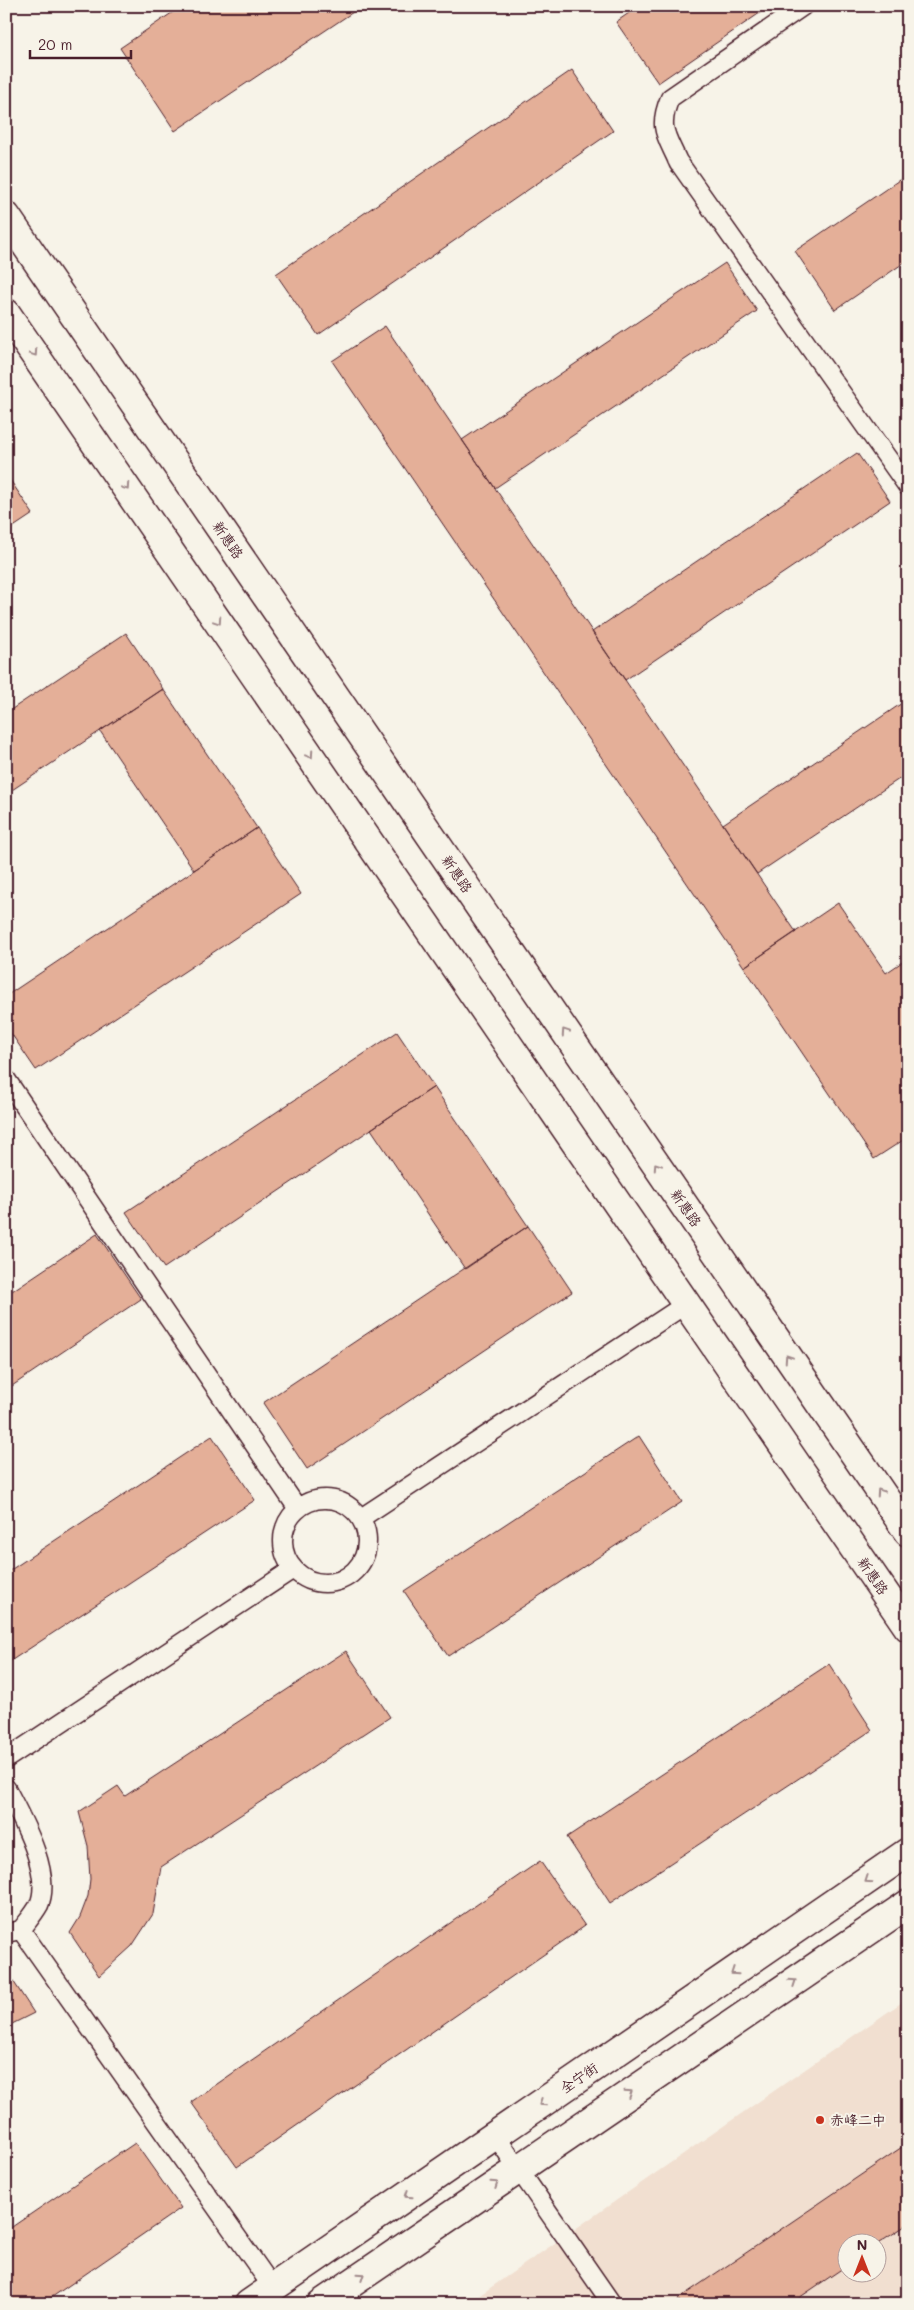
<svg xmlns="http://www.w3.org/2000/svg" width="914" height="2310" font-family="Mali,'LXGW WenKai TC',sans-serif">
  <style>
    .built { fill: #f1dfd0; fill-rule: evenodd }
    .building { fill: #e4af98; stroke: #4a1f2b }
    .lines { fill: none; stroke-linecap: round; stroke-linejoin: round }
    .service-casing { stroke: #4a1f2b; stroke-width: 21 }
    .tertiary-casing { stroke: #4a1f2b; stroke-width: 31 }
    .service { stroke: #f7f3e8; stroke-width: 18 }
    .tertiary { stroke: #f7f3e8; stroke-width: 28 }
    .oneway { stroke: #a0898a }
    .poi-dot { fill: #c8321e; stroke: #f7f3e8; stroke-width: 2 }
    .labels { text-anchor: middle; stroke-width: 4; stroke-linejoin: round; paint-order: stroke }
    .street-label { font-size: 14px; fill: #4a1f2b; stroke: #f7f3e8 }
    .poi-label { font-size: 14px; fill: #4a1f2b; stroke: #f7f3e8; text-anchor: start }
  </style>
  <rect width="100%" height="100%" fill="#f7f3e8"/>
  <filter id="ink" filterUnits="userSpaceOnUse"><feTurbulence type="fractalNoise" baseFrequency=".02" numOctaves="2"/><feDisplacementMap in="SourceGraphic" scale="10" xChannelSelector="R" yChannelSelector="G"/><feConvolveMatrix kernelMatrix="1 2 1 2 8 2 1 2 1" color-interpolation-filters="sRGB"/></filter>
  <g filter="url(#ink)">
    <path class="built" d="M908 1998V2304H467ZM846 2242H876V2272H846Z"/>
    <path class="building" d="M182 6H362L175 131 120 48Z
      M639 6H770L658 83 616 22Z
      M572 70 613 131 318 335 276 274Z
      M908 174V260L835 310 795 251Z
      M725 263 757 311 495 488 462 440Z
      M385 326 796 932 744 967 332 361Z
      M857 453 890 501 625 680 592 632Z
      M6 474 33 514 6 532Z
      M126 633 163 689 6 794V713Z
      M163 689 257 828 194 870 100 731Z
      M908 699V773L757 874 723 824Z
      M257 828 301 894 36 1070 6 1026V996Z
      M838 903 886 973 908 958V1137L874 1159 744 967Z
      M397 1032 434 1087 164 1268 126 1212Z
      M434 1087 528 1226 465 1269 371 1129Z
      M528 1226 572 1292 307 1469 263 1403Z
      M97 1234 141 1299 6 1390V1295Z
      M212 1436 255 1500 6 1664V1573Z
      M639 1436 682 1502 448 1656 404 1591Z
      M346 1651 390 1717 161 1867 153 1914 132 1946 99 1976 70 1933 80 1917 88 1896 90 1879 88 1846 79 1812 118 1786 125 1796Z
      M829 1664 872 1730 610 1903 567 1837Z
      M540 1861 585 1926 237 2167 191 2102Z
      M6 1970 34 2013 6 2027Z
      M135 2143 181 2208 42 2304H6V2231Z
      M908 2143V2224L876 2245V2242H846V2266L790 2304H681L678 2299Z"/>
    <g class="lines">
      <g class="service-casing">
        <path id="service" d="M677 160 908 487
          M679 164C667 136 657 129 670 98L803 6
          M6 1079 298 1509
          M283 1541a42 42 0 1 1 84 0a42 42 0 1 1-84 0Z
          M361 1518 686 1304
          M6 1759 293 1569
          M6 1788C21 1817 53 1873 39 1905 34 1914 27 1922 21 1930L6 1933
          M21 1930 273 2288
          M495 2135 612 2304"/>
      </g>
      <g class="tertiary-casing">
        <path id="tertiary" d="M6 216 908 1532
          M6 313 908 1627
          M249 2304 908 1852
          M321 2304 908 1904"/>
      </g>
      <use href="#service" class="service"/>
      <use href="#tertiary" class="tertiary"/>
    </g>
    <defs><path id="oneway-chevron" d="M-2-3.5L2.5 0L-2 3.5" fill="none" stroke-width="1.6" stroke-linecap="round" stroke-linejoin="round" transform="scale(1.25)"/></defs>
    <g class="oneway">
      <use href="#oneway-chevron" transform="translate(34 353) rotate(56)"/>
      <use href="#oneway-chevron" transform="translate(126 487) rotate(56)"/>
      <use href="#oneway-chevron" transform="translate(218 621) rotate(56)"/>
      <use href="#oneway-chevron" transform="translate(310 755) rotate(56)"/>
      <use href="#oneway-chevron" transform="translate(565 1032) rotate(-124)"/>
      <use href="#oneway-chevron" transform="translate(657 1166) rotate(-124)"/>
      <use href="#oneway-chevron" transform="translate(788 1358) rotate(-124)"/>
      <use href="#oneway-chevron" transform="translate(880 1492) rotate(-124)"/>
      <use href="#oneway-chevron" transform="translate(868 1880) rotate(146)"/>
      <use href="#oneway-chevron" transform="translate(734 1972) rotate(146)"/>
      <use href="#oneway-chevron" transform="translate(793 1982) rotate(-34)"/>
      <use href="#oneway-chevron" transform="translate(629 2093) rotate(-34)"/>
      <use href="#oneway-chevron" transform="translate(542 2103) rotate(146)"/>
      <use href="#oneway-chevron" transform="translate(495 2184) rotate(-34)"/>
      <use href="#oneway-chevron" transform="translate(408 2195) rotate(146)"/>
      <use href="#oneway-chevron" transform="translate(361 2276) rotate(-34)"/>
    </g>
  </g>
  <circle class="poi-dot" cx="820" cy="2120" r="5"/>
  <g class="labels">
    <g class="street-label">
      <text transform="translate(228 540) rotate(56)" y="5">新惠路</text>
      <text transform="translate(457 874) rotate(56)" y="5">新惠路</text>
      <text transform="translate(686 1208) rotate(56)" y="5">新惠路</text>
      <text transform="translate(873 1576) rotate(56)" y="5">新惠路</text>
      <text transform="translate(579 2078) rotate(-34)" y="5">全宁街</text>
    </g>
    <g class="poi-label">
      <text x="830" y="2125">赤峰二中</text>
    </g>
  </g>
  <rect width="914" height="2310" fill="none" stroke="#f7f3e8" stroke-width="25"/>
  <rect x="12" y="12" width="889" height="2285" fill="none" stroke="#4a1f2b" stroke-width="2" filter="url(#ink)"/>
  <g transform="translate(862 2258)"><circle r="24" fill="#f7f3e8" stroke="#b29e9c"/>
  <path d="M0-4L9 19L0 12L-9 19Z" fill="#c8321e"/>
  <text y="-8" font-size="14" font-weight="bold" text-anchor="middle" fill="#4a1f2b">N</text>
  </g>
  <path d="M30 50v8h101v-8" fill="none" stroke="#4a1f2b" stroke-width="2.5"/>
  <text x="38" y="50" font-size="15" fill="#4a1f2b" stroke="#f7f3e8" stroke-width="4" paint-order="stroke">20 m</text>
</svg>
